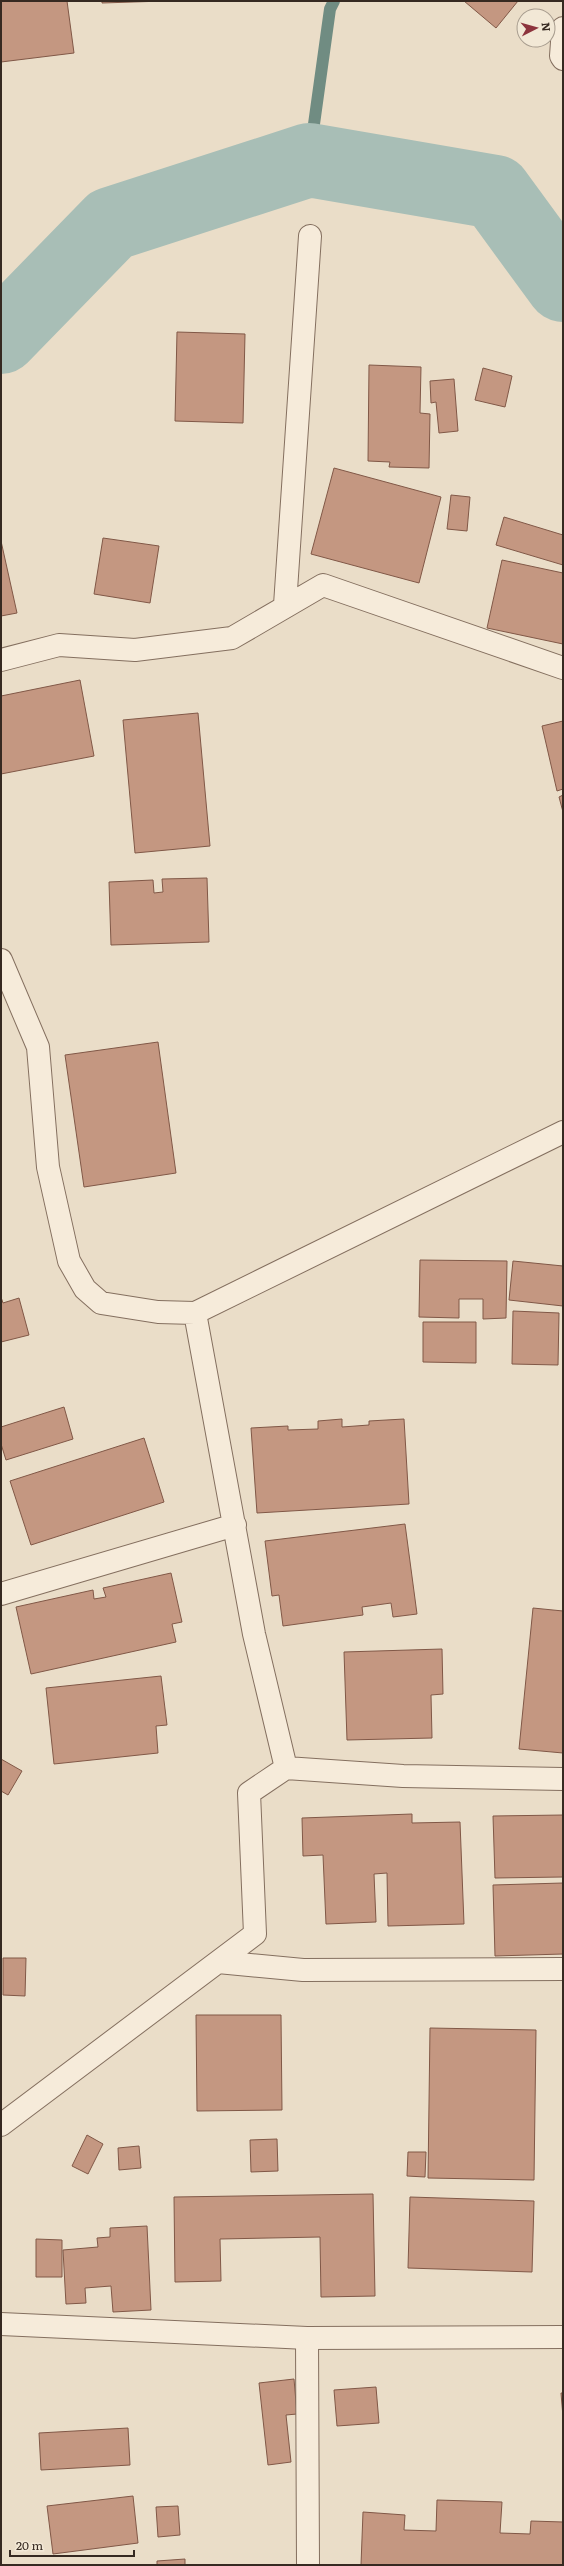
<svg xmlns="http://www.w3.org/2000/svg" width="564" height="2566" font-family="Literata,serif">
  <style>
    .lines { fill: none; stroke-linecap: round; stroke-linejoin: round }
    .stream { stroke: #708c82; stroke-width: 12 }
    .river { stroke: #a8beb6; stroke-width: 74 }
    .building { fill: #c49781; stroke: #815847 }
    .minor-casing { stroke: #846f5f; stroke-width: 24 }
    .tertiary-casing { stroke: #846f5f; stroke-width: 24 }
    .minor { stroke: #f6ebda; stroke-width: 22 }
    .tertiary { stroke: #f6ebda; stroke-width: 22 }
  </style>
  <rect width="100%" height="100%" fill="#eaddc8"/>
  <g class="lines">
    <path class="stream" d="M309 160 330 9 334 1"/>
    <path class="river" d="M1 337 111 224 309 160 495 192 563 285"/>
  </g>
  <path class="building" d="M1 1H67L74 53 1 62Z
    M102 1H164L102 3Z
    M464 1H518L496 28Z
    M177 332 245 334 243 423 175 421Z
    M369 365 421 367 420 413 430 414 429 468 389 467 390 462 368 461Z
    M483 368 512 376 505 407 475 400Z
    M454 379 458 431 439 433 436 402 431 403 430 381Z
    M334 468 441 497 419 583 311 554Z
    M451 495 470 497 467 531 447 529Z
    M504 517 563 535V565L496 545Z
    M103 538 159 546 150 603 94 594Z
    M1 541 17 613 1 616Z
    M502 560 563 573V644L487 628Z
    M80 680 94 756 1 774V696Z
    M198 713 210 846 135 853 123 720Z
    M563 721V789L557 791 542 726Z
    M563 795V812L559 797Z
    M207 878 209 942 111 945 109 882 153 880 154 893 163 892 162 879Z
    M158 1042 176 1173 84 1187 65 1055Z
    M420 1260 507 1261 506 1318 483 1319V1299H459V1318L419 1317Z
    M513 1261 563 1266V1306L509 1300Z
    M1 1297 3 1303 19 1298 29 1335 1 1342Z
    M513 1311 559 1313 558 1365 512 1364Z
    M423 1322H476V1363L423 1362Z
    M64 1407 73 1439 6 1460 1 1444V1427Z
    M342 1419V1427L369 1425V1421L404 1419 409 1504 257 1513 251 1428 288 1426V1430L318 1429V1421Z
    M144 1438 164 1502 31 1545 10 1481Z
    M405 1524 417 1614 393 1617 391 1603 362 1607 363 1615 283 1626 279 1595 272 1596 265 1541Z
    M171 1573 182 1622 172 1624 176 1642 31 1674 16 1607 93 1590 94 1599 106 1597 103 1588Z
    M533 1608 563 1611V1753L519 1749Z
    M442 1649 443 1694 431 1695 432 1738 347 1740 344 1652Z
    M161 1676 167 1725 156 1726 158 1753 54 1764 46 1688Z
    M1 1759 22 1771 8 1795 1 1791Z
    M412 1814V1823L460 1822 464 1924 388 1926 387 1873 374 1874 376 1922 326 1924 323 1855 303 1856 302 1818Z
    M563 1815V1877L495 1878 493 1816Z
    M563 1883V1954L495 1956 493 1885Z
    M3 1958H26L25 1996 3 1995Z
    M196 2015H281L282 2110 197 2111Z
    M430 2028 536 2030 534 2180 428 2178Z
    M87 2135 103 2144 88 2174 72 2166Z
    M277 2139 278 2171 251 2172 250 2140Z
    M139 2146 141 2168 119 2170 118 2148Z
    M408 2152H426L425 2177 407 2176Z
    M373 2194 375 2296 321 2297 320 2237 220 2239 221 2281 175 2282 174 2197Z
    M410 2197 534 2201 532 2272 408 2268Z
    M147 2226 151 2310 113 2312 111 2286 85 2288 86 2303 66 2304 63 2250 98 2247 97 2238 110 2237V2228Z
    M36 2239 62 2240V2277H36Z
    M294 2379 297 2414 286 2415 291 2462 268 2465 259 2383Z
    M376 2387 379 2423 337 2426 334 2390Z
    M561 2393H563V2417Z
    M128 2428 130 2465 41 2470 39 2433Z
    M133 2496 138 2543 53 2554 47 2506Z
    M437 2500 502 2502 500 2533 530 2534 531 2521 563 2522V2565H361L363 2512 405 2515 404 2530 436 2531Z
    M178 2506 180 2535 158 2537 156 2507Z
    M185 2559V2565H157V2561Z"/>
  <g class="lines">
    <g class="minor-casing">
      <path id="minor" d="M563 28 561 56 563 59
        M285 605 310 236
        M1 660 59 645 135 650 232 638 323 585 563 668
        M1 960 38 1047 48 1167 69 1261 85 1289 101 1303 158 1312 195 1313 563 1132
        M195 1313 254 1634 286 1768 403 1776 563 1779
        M1 1594 235 1525
        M218 1962 303 1970 563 1969
        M1 2125 255 1934 249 1793 286 1768
        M307 2338 308 2565"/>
    </g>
    <g class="tertiary-casing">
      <path id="tertiary" d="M1 2324 307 2338 563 2337"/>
    </g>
    <use href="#minor" class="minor"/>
    <use href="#tertiary" class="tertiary"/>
  </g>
  <rect width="564" height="2566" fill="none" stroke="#362921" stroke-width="4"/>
  <g transform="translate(536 28) rotate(84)"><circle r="19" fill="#f2e8d6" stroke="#a79c8e"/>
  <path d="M0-3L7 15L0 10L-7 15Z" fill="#8d343d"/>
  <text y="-6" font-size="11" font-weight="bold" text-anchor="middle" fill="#362921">N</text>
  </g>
  <path d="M10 2550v6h124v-6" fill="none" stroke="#362921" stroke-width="2"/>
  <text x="16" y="2550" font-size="12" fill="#362921" stroke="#f2e8d6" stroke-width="3" paint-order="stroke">20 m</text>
</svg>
